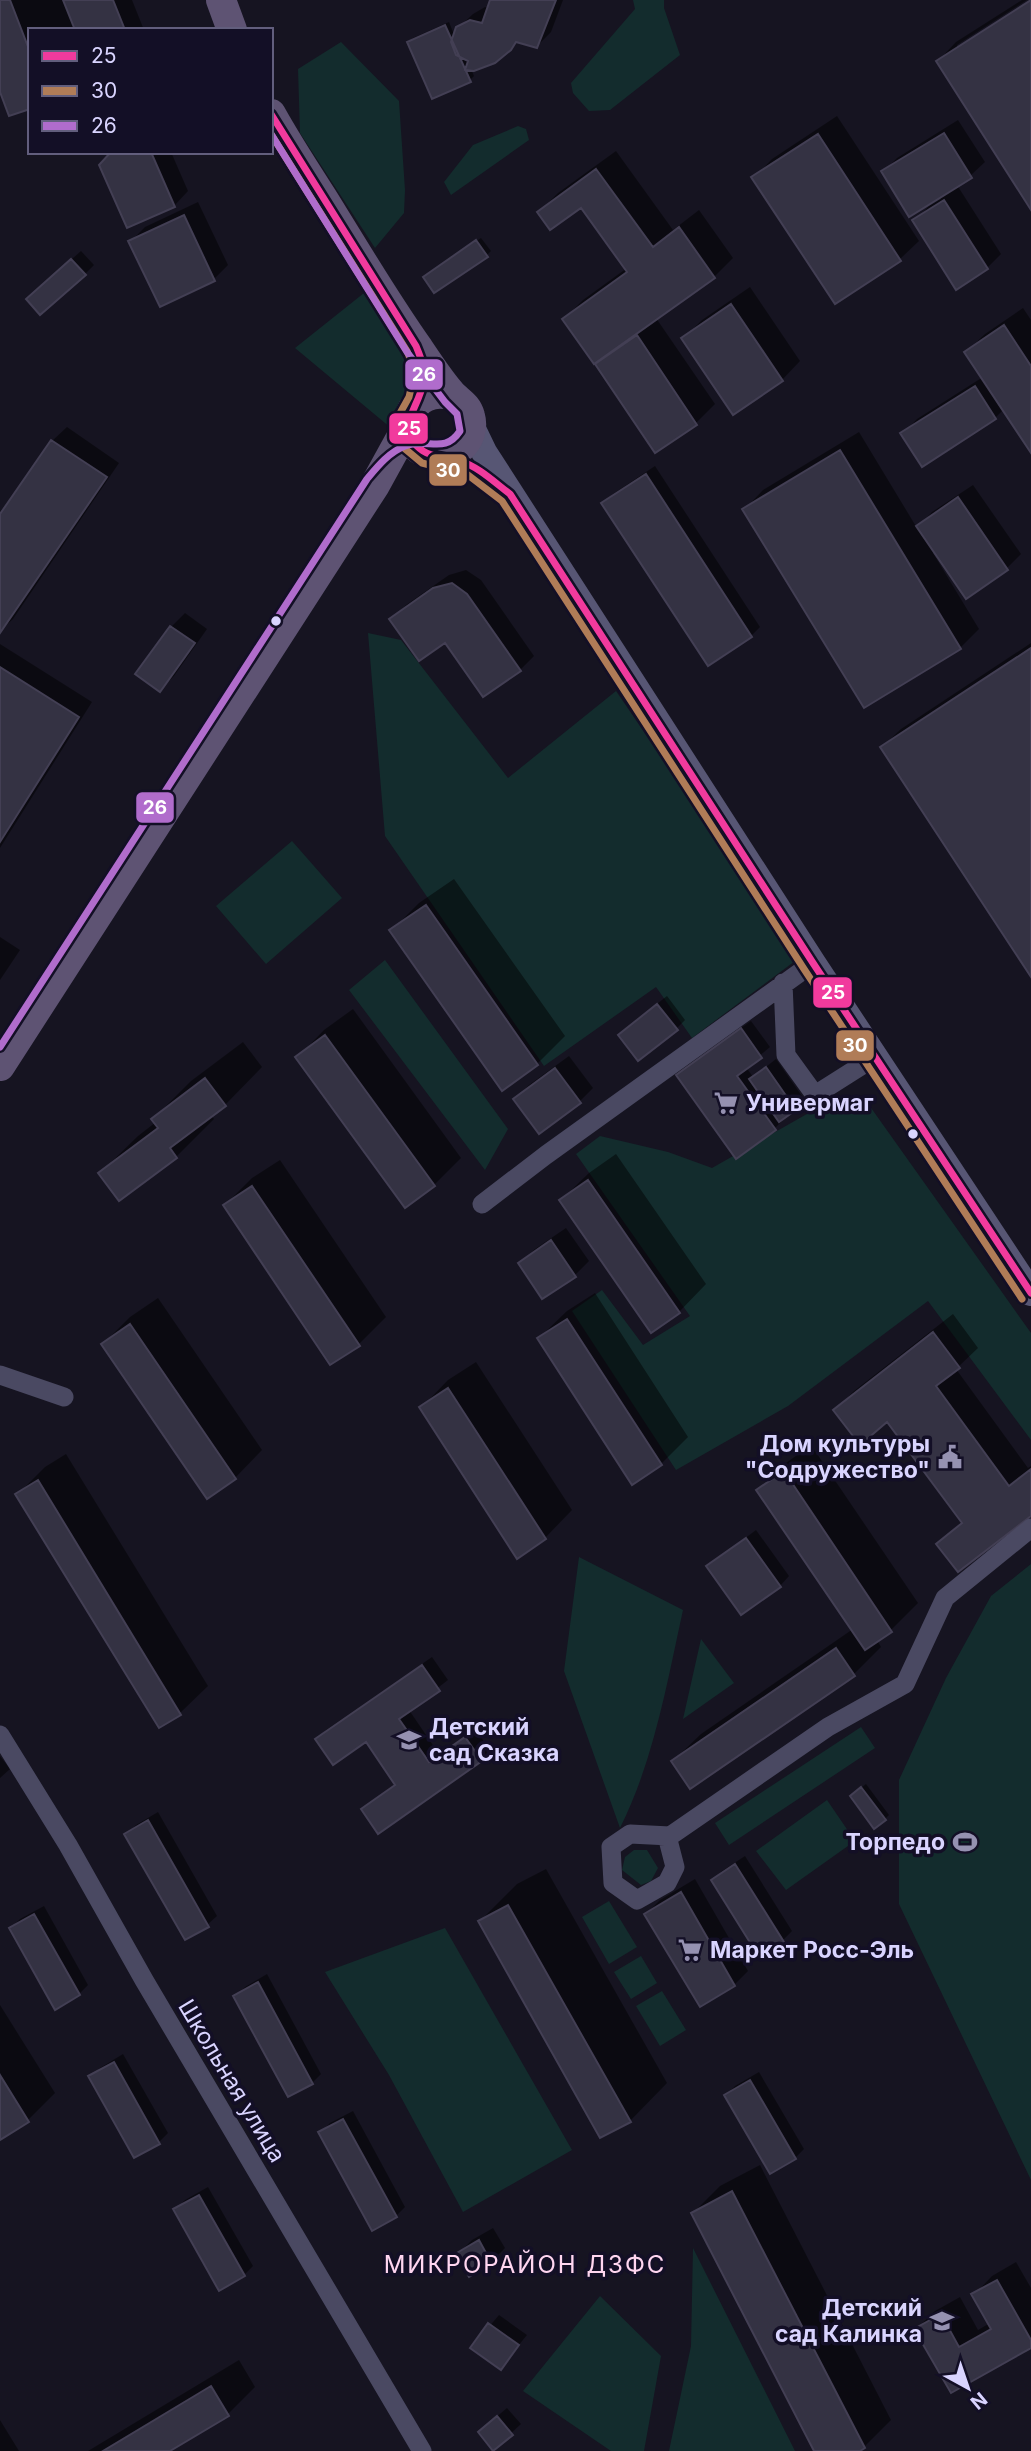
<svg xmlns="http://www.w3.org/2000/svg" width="1031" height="2451" font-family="Inter,sans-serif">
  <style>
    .green { fill: #132c2d }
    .shadow { fill: #0007 }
    .building { fill: #343243; stroke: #433f54; stroke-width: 2 }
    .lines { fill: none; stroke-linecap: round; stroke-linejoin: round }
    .minor { stroke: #4a4962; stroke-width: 19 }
    .secondary { stroke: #575674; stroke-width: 26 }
    .primary { stroke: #5e5373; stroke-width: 30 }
    .bus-1-casing { stroke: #130f26; stroke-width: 12 }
    .bus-2-casing { stroke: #130f26; stroke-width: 12 }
    .bus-3-casing { stroke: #130f26; stroke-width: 12 }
    .bus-1 { stroke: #f13a9d; stroke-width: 7 }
    .bus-2 { stroke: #b07c57; stroke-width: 7 }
    .bus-3 { stroke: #b06ccc; stroke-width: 7 }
    .bus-dot { fill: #d9d4ff; stroke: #130f26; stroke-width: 2.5 }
    .labels { text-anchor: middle; stroke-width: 7; stroke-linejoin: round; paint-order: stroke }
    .poi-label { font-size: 23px; font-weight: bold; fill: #d9d4ff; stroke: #130f26; text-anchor: start }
    .street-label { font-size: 23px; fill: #d9d4ff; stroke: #130f26 }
    .neighbourhood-label { font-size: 24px; letter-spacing: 2px; fill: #ffd6f0; stroke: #130f26 }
    .line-badge { stroke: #130f26; stroke-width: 2.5 }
    .badge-label { font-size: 19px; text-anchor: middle; font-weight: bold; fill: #fff }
  </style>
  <rect width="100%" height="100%" fill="#161421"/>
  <path class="green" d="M633 0H664V8L680 55 610 110 589 111 573 93 571 83 635 9Z
    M341 42 399 101 405 190 404 213 375 248 300 133 298 69Z
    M518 126 526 129 529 140 451 195 444 182 473 145Z
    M369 289 414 370 391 428 295 348Z
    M368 633 401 640 508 778 616 691 799 958 692 1038 656 987 544 1066 385 836Z
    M292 841 342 898 266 964 216 906Z
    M385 960 508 1129 485 1170 349 990Z
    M869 1105 1031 1333V1440L928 1301 788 1406 676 1470 572 1311 602 1290 643 1345 690 1316 576 1154 600 1136 668 1152 712 1168 821 1106Z
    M579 1557 683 1610C667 1683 654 1760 620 1828L564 1671Z
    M1031 1564V2180L899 1904V1780L946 1678 991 1596Z
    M701 1639 734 1683 683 1719Z
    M861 1727 875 1748 729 1845 715 1823Z
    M827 1800 855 1841 786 1890 756 1851Z
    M634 1850H647L658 1868 651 1881 641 1885 622 1870 625 1857Z
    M609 1901 637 1947 609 1964 582 1917Z
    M445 1928 572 2150 463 2212 389 2075 325 1972Z
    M641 1956 657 1983 631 1999 614 1972Z
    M662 1991 686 2030 660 2046 636 2006Z
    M693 2248 795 2451H669L691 2346Z
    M600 2296 661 2356 644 2451H611L523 2391Z"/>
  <path class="shadow" d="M0 0H132L144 30H30V107L0 87Z
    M492 0H563L551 32 537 46 518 40 510 49 471 69 474 76 470 80 409 42 413 38 449 22 455 37 458 28 473 14 485 7 489 8Z
    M1022 0H1027L957 45V49L1031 2V207L938 61 956 42Z
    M837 116 919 241 900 259 836 302 754 178 772 159Z
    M958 120 985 162 970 176 957 185 1001 254 987 268 915 221 929 206 941 199 939 196 883 172 897 158Z
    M616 151 673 230 699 210 733 258 714 277 656 318 715 404 696 423 656 451 564 319 583 300 627 268 581 205 539 212 558 193Z
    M113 152H171L188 191 174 206Z
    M198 202 228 265 214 279 130 242 145 227Z
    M481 238 491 251 487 255 429 273Z
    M81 251 94 265 85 274 37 290Z
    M750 287 800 361 782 380 683 339 702 320Z
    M1023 308 1031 320V450L1004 409 995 418 903 434 917 419 983 377 966 352 985 334Z
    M67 427 119 463 13 619 0 631V517L52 441Z
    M859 432 917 528 932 512 973 485 1021 554 1007 568 935 551 933 553 979 629 960 648 865 706 745 509 763 490Z
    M655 466 760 627 751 636 709 664 604 503 613 494Z
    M466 570 481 580 534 656 520 670 392 619 406 605 449 575Z
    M185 613 207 629 174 676 160 690 138 674 171 627Z
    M1031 643V974L882 747 901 729Z
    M0 644 92 702 0 848Z
    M454 879 565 1036 537 1064 503 1088 392 930 419 903Z
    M0 937 20 950 0 980Z
    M667 996 685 1020 676 1029 629 1026Z
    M353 1009 461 1158 434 1185 406 1206 297 1058 324 1030Z
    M751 1021 770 1047 746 1067 753 1077 776 1059 804 1099 782 1117 783 1120 774 1129 678 1075 687 1066Z
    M243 1042 262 1067 225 1105 211 1115 214 1119 176 1157 119 1199 100 1173 138 1136 156 1122 153 1119 191 1081Z
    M569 1056 593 1088 579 1102 515 1099 529 1085Z
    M616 1154 706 1284 679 1312 561 1200 589 1173Z
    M280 1160 386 1317 359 1344 225 1205 252 1178Z
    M566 1228 589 1261 575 1275 543 1296 520 1263 535 1249Z
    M595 1293 688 1437 661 1464 539 1338 567 1311Z
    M158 1298 262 1450 235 1478 103 1344 130 1317Z
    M953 1314 978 1348 956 1369 1028 1468 1031 1466V1513L939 1544 962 1521 888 1420 835 1410 854 1391Z
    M476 1362 572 1510 545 1538 421 1408 448 1380Z
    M811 1445 918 1603 891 1630 877 1640 881 1647 854 1674 691 1787 673 1761 701 1734 853 1629 758 1490 786 1463Z
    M66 1454 208 1686 180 1713 160 1726 18 1494 45 1467Z
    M756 1530 789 1576 780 1586 708 1566Z
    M432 1657 448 1680 409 1710 439 1754 475 1729 490 1750 481 1760 363 1809 396 1783 366 1740 317 1739 326 1730Z
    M0 1756 10 1769 0 1778Z
    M866 1784 889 1815 885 1819 856 1792Z
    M158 1812 217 1916 207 1925 127 1834 136 1825Z
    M745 1856 792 1931 783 1940 760 1955 713 1880 722 1871Z
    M546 1869 667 2083 630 2121 480 1921 517 1884Z
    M695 1879 748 1971 734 1985 646 1914 660 1900Z
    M44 1906 88 1985 79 1994 11 1928 20 1919Z
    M267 1974 321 2074 312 2083 236 1996 245 1987Z
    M0 2005 55 2093 28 2120 0 2138Z
    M123 2054 168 2133 159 2142 90 2077 100 2068Z
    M759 2072 804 2149 795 2158 726 2095 735 2086Z
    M353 2111 405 2207 396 2216 321 2132 330 2123Z
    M760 2165 891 2420 864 2447 856 2451H816L693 2213 720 2186Z
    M208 2187 253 2266 244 2275 176 2209 185 2200Z
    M493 2228 505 2248 491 2262 458 2254 472 2240Z
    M1016 2262 1031 2288V2346L952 2391 916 2329 935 2311 960 2297 978 2330 990 2323 974 2295 992 2276Z
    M499 2315 527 2335 500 2368 472 2347Z
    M239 2360 255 2387 228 2414 166 2451H88Z
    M507 2408 521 2424 494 2449 489 2423Z
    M0 2420 19 2451H0Z"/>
  <path class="building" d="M0 0H10L30 52V109L9 116 0 92Z
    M63 0H113L125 30H75Z
    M490 0H556L537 48 516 42 511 50 495 63 474 71 465 70 468 61 456 55 451 42 456 27 470 20 482 23Z
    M1031 0V210L936 61Z
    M445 25 471 82 432 99 407 42Z
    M944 133 972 178 909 217 881 171Z
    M818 134 901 261 835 304 751 177Z
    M111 152H151L175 207 127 228 99 165Z
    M596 169 653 247 679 227 715 278 594 364 562 319 627 272 581 208 550 230 537 212Z
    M944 200 988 269 956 290 912 220Z
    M184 215 215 281 160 307 128 241Z
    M476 240 488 257 434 293 423 277Z
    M71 259 86 275 40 315 26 299Z
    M731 304 783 381 733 415 681 338Z
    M1004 325 1031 366V453L964 352Z
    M637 335 697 425 655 453 595 364Z
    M975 386 996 419 922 467 900 433Z
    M51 440 107 477 0 633V514Z
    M840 450 961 649 864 708 742 509Z
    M646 474 752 637 708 666 601 503Z
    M958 497 1008 570 966 599 916 526Z
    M452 583 467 594 521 671 483 697 445 643 419 661 389 619 433 588Z
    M170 626 195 643 160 692 135 674Z
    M1031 648V977L880 747Z
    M0 667 79 717 0 842Z
    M426 905 538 1065 502 1091 389 930Z
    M657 1004 678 1030 638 1061 618 1035Z
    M741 1028 762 1058 737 1076 776 1130 736 1159 676 1075Z
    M325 1035 435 1186 405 1208 295 1057Z
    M766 1067 796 1110 779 1122 749 1079Z
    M555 1068 581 1103 539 1134 513 1099Z
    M205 1078 226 1106 170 1148 177 1158 119 1201 98 1173 158 1128 151 1119Z
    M588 1180 680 1313 651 1333 559 1200Z
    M252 1186 360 1346 330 1365 223 1205Z
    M551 1240 576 1277 542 1299 518 1263Z
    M567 1319 662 1465 632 1485 537 1338Z
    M130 1324 236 1479 207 1499 101 1344Z
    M933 1332 960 1368 936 1386 1009 1486 1031 1469V1516L958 1572 936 1544 962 1523 887 1422 860 1445 833 1410Z
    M448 1388 546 1539 517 1559 419 1407Z
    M784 1471 892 1632 865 1650 756 1490Z
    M38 1480 181 1715 159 1728 15 1494Z
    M746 1538 781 1587 741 1615 706 1566Z
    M836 1648 855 1676 690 1789 671 1761Z
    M422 1665 440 1691 399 1719 429 1762 465 1737 482 1761 378 1834 361 1809 395 1785 366 1742 333 1765 315 1739Z
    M861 1787 886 1820 874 1829 850 1796Z
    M148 1820 209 1927 185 1940 124 1834Z
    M735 1864 784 1942 759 1957 711 1880Z
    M681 1892 735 1986 700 2007 644 1914Z
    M508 1905 631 2122 600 2138 478 1921Z
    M34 1914 80 1995 55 2010 9 1928Z
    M258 1982 313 2084 288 2097 233 1996Z
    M114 2062 160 2144 134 2158 88 2076Z
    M0 2075 29 2122 0 2140Z
    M750 2080 796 2159 770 2174 724 2095Z
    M343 2119 397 2217 372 2231 318 2132Z
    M732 2191 865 2448 860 2451H814L691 2213Z
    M199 2195 245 2276 219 2291 173 2209Z
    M479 2240 492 2264 469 2277 455 2254Z
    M997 2280 1031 2340V2348L951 2393 914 2329 941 2314 959 2347 991 2329 971 2294Z
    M488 2323 519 2345 501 2370 470 2348Z
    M211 2386 229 2416 170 2451H103Z
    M497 2416 513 2435 493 2451 478 2432Z"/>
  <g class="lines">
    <path class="minor" d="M783 983 786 1055 815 1095 875 1057
      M482 1204 546 1155 813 963
      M0 1375 64 1397
      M0 1735 68 1845 144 1980 422 2451
      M667 1836 675 1867 667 1883 637 1900 613 1883 611 1847 630 1834 670 1836 828 1727 905 1684 945 1598 1031 1528"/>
    <path class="secondary" d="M471 425 484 452 813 963 1031 1293"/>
    <path class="primary" d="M221 0 232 30
      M271 114C287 143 306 172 324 200 355 250 385 301 419 349 429 364 439 379 450 392 457 401 467 404 470 416 477 441 452 463 428 454 390 439 410 382 453 396
      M0 1066 375 485 408 425"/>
    <g class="bus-1-casing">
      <path id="bus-1" d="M271 114 416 346C421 358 426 370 423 383 419 409 392 429 423 451 433 458 449 457 460 461 479 467 494 482 510 494L813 963 1031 1293"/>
    </g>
    <g class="bus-2-casing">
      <path id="bus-2" d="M271 134 407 351 413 366V380L409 397 399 415V436L404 448 422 463 468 475 502 501 804 969 1022 1299"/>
    </g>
    <g class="bus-3-casing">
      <path id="bus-3" d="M0 1047 367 479C377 467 389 452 405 446 428 437 444 455 460 431L457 414 445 402 407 352 271 134"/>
    </g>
    <use href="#bus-1" class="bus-1"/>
    <use href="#bus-2" class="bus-2"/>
    <use href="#bus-3" class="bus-3"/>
  </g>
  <defs>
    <g id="supermarket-bare" transform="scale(1.89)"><path d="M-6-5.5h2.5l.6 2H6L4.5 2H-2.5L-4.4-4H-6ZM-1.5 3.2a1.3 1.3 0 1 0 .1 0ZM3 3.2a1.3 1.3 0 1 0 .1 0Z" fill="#9591b1" stroke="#130f26" stroke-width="2.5" paint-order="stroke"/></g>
    <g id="civic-bare" transform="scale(1.89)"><path d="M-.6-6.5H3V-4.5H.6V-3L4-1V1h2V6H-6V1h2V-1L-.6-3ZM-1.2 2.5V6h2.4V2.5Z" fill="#9591b1" stroke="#130f26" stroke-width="2.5" paint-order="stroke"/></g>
    <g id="school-bare" transform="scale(1.89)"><path d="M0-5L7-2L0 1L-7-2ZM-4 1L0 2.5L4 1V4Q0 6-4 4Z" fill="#9591b1" stroke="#130f26" stroke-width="2.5" paint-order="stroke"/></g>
    <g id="stadium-bare" transform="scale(1.89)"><path d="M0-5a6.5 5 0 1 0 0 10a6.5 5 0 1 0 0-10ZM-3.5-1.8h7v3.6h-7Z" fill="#9591b1" stroke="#130f26" stroke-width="2.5" paint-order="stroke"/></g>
  </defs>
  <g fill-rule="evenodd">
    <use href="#supermarket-bare" x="726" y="1103"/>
    <use href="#civic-bare" x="950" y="1457"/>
    <use href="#school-bare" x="409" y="1740"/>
    <use href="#stadium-bare" x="965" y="1842"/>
    <use href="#supermarket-bare" x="690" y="1950"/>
    <use href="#school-bare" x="942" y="2321"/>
  </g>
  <g class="bus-dot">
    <circle cx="276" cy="621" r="6"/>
    <circle cx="913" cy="1134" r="6"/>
  </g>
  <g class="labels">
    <g class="poi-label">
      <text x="746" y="1111">Универмаг</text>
      <text x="930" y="1452" text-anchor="end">Дом культуры<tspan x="930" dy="26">"Содружество"</tspan></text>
      <text x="429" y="1735">Детский<tspan x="429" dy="26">сад Сказка</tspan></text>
      <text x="945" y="1850" text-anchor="end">Торпедо</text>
      <text x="710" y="1958">Маркет Росс-Эль</text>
      <text x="922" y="2316" text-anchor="end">Детский<tspan x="922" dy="26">сад Калинка</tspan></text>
    </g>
    <g class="street-label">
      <text transform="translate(232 2081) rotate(59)" y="8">Школьная улица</text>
    </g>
    <g class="neighbourhood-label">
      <text x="525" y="2273">МИКРОРАЙОН ДЗФС</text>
    </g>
  </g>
  <g class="line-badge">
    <rect x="404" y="358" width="40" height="33" rx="7" fill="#b06ccc"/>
    <rect x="388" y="412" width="41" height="33" rx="7" fill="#f13a9d"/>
    <rect x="428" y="453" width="40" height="34" rx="7" fill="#b07c57"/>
    <rect x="135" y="791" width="40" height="33" rx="7" fill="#b06ccc"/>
    <rect x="812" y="976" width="41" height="33" rx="7" fill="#f13a9d"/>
    <rect x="835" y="1029" width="40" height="33" rx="7" fill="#b07c57"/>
  </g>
  <g class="badge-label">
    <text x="424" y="381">26</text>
    <text x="409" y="435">25</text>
    <text x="448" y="477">30</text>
    <text x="155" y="814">26</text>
    <text x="833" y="999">25</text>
    <text x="855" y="1052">30</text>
  </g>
  <rect x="28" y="28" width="245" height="126" fill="#130f26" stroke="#625e7d" stroke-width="2"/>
  <rect x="42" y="51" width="35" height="10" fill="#f13a9d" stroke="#625e7d" stroke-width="2"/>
  <text x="91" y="63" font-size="21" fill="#d9d4ff">25</text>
  <rect x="42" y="86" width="35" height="10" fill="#b07c57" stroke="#625e7d" stroke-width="2"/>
  <text x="91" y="98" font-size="21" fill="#d9d4ff">30</text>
  <rect x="42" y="121" width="35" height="10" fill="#b06ccc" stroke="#625e7d" stroke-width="2"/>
  <text x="91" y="133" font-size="21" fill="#d9d4ff">26</text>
  <g transform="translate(968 2388) rotate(140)" stroke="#130f26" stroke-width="5" paint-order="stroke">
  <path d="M0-5L12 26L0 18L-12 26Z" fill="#d9d4ff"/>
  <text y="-10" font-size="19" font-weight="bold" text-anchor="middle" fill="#d9d4ff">N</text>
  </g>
</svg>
